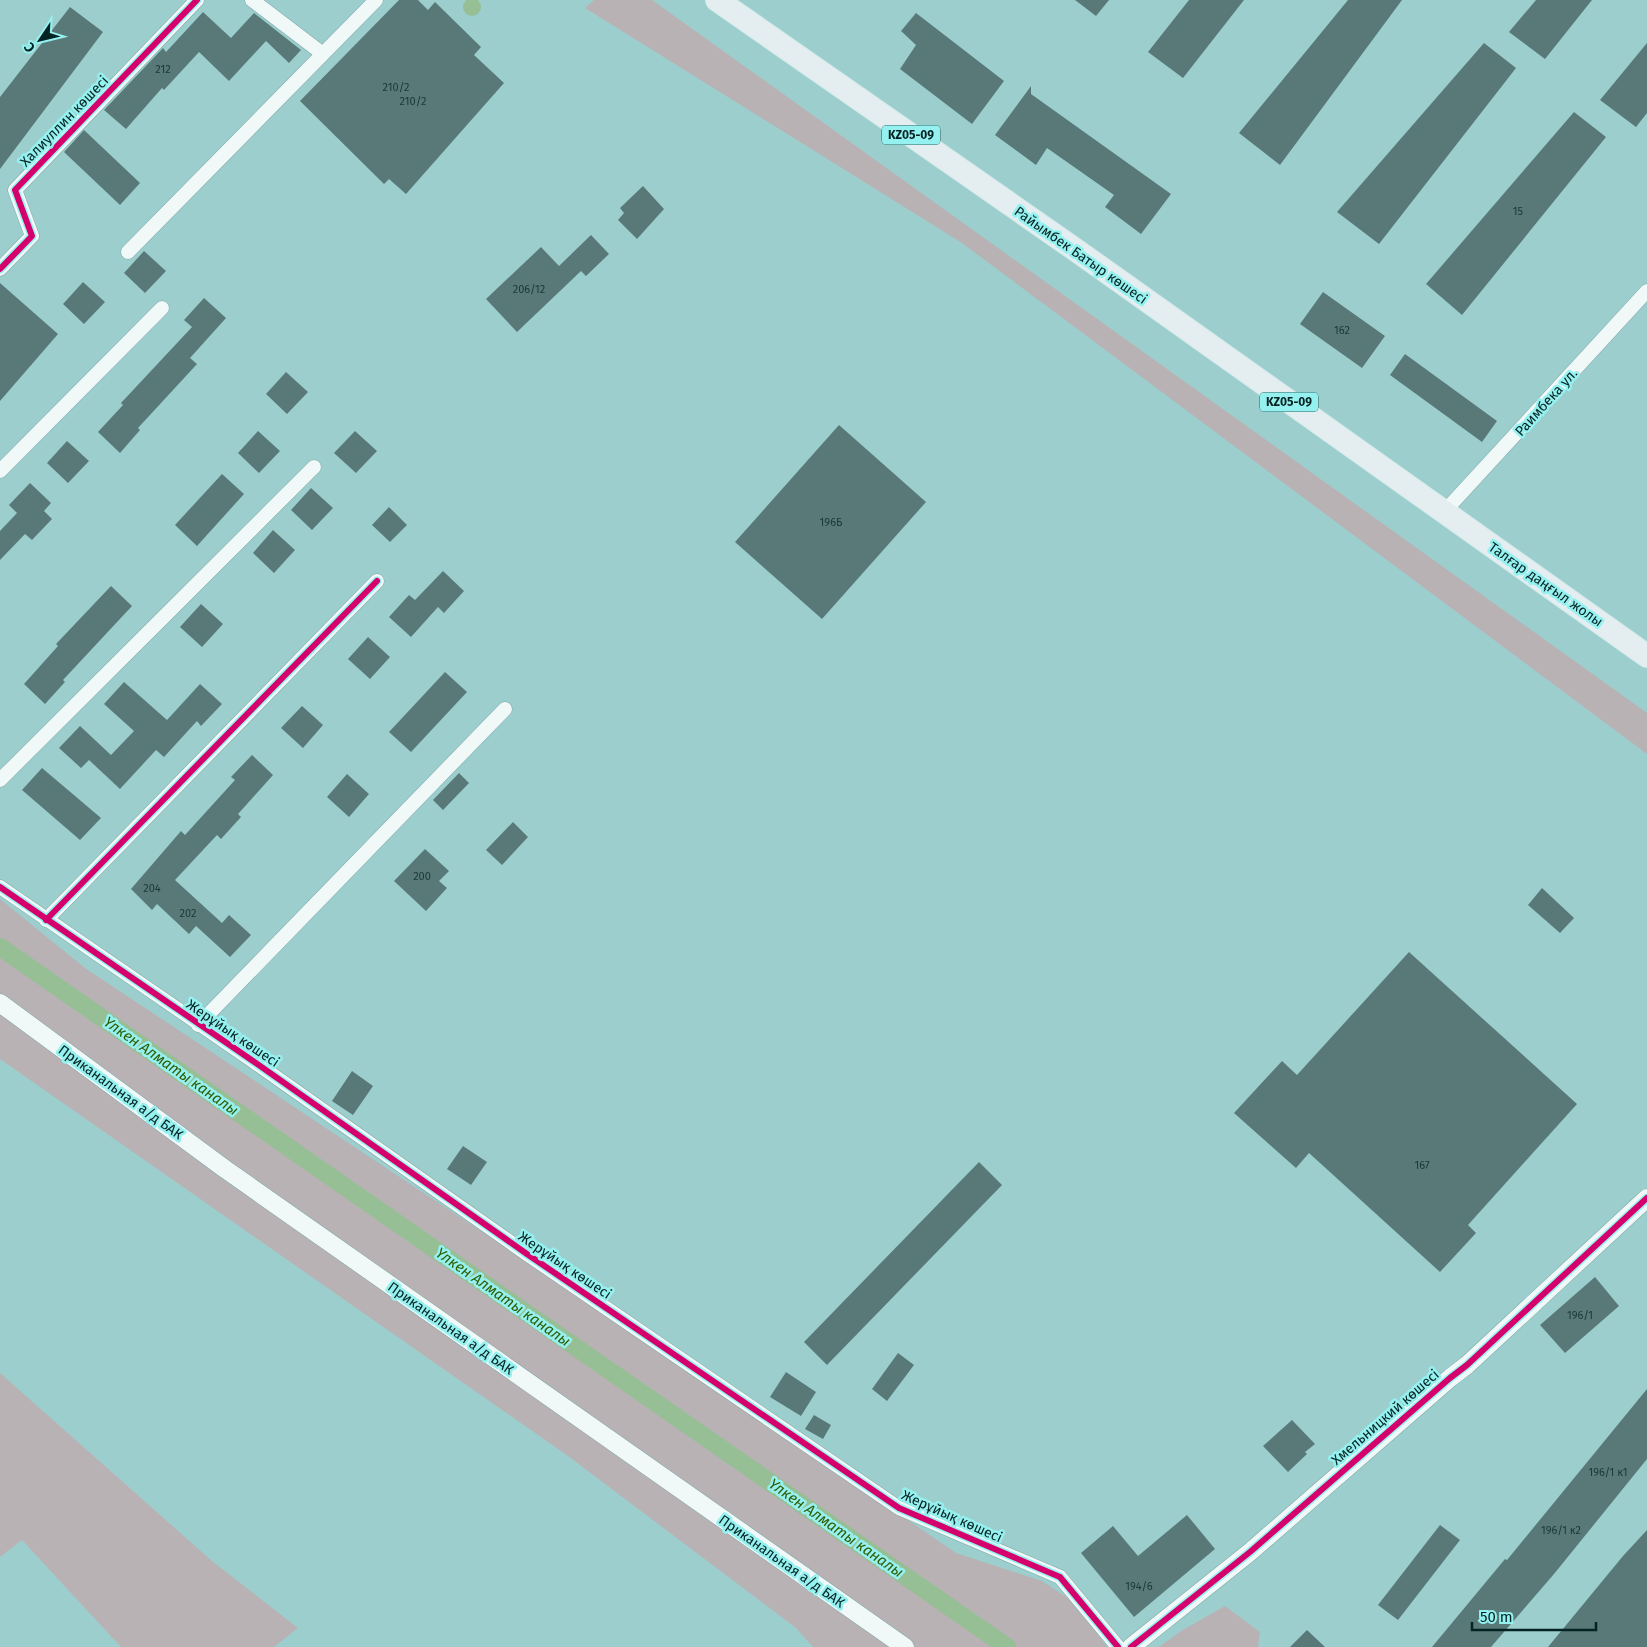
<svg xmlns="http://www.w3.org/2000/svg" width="1647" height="1647" font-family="'Fira Sans',sans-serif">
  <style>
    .green { fill: #b9b2b4 }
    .water { fill: #96bf95 }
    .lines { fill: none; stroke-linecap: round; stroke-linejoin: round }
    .canal { stroke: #96bf95; stroke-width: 18 }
    .building { fill: #597979 }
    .minor-casing { stroke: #80a9a9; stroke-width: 15 }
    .tertiary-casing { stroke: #80a9a9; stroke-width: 19 }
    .primary-casing { stroke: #d2e9e9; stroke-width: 24 }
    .minor { stroke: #f0f8f8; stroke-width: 14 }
    .tertiary { stroke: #f0f8f8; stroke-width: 18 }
    .primary { stroke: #e4eef1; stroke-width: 22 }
    .cycleway-casing { stroke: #95f1ef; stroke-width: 9 }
    .cycleway { stroke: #d6006c; stroke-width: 6 }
    .labels { text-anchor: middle; stroke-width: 5; stroke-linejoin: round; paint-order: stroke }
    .number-label { font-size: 11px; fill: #1a3838 }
    .shield { fill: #95f1ef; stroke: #306160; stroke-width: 1 }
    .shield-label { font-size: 12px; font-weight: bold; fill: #052323 }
    .street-label { font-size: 14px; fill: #052323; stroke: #95f1ef }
    .water-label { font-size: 15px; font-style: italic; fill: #2f5b01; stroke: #95f1ef }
  </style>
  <rect width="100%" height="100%" fill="#9ccece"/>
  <path class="green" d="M594 0H652L1647 713V754L962 243 585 8Z
    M0 899 85 968 657 1348 956 1553 1042 1581 1074 1602 1107 1647H813L796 1628 568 1456 0 1059Z
    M0 1373 212 1561 298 1628 274 1647H121L22 1540 0 1557Z
    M1225 1606 1260 1632 1258 1647H1159L1181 1631Z"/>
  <path class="water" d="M463 7a9 9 0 1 1 18 0a9 9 0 1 1-18 0Z"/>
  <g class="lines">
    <path class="canal" d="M0 947 1007 1647"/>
  </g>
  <path class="building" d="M399 0H418L428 10 435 2 481 47 474 55 504 83 406 194 389 179 384 184 300 101Z
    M1075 0H1109L1096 16Z
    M1189 0H1244L1183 78 1148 52Z
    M1348 0H1402L1280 165 1239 133Z
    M1536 0H1592L1545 59 1509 32Z
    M70 7 103 32 0 169V97Z
    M203 12 231 38 254 13 301 50 289 63 266 41 229 81 199 52 164 90 162 88 126 129 104 110 163 48 166 52Z
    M916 13 1004 81 972 124 900 69 916 45 901 31Z
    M1484 43 1516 68 1379 244 1337 212Z
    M1647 43V113L1636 127 1600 100Z
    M1031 86V94L1171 194 1141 234 1105 207 1114 195 1047 148 1036 165 995 135Z
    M1574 112 1606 137 1462 315 1426 284Z
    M84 130 140 183 120 205 64 152Z
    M643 186 664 209 637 239 618 220 624 213 620 208Z
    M591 235 609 254 586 276 581 271 517 332 486 299 541 247 559 266Z
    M144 251 166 271 145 293 124 273Z
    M83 282 105 302 84 324 63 304Z
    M0 283 58 334 0 401Z
    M1323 292 1385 336 1362 368 1300 324Z
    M204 298 226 318 190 358 197 364 138 428 140 430 120 453 98 432 123 405 121 403 192 327 184 320Z
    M1405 354 1497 421 1482 442 1390 375Z
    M286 372 308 392 287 414 266 394Z
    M839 425 926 502 822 619 735 542Z
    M258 431 280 451 259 473 238 453Z
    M355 431 377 451 356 473 334 453Z
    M67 441 89 461 68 483 47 463Z
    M222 474 244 494 197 546 175 525Z
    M30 483 51 503 44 511 52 519 32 540 25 534 0 560V531L17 513 9 505Z
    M311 488 333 508 312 530 291 510Z
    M389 507 407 525 390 542 372 525Z
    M273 530 295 550 274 573 253 553Z
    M443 571 464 591 444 613 438 607 411 637 389 617 409 595 415 600Z
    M111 586 132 606 63 680 65 682 45 704 24 684 58 646 56 644Z
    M201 604 223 624 202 647 180 627Z
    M368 637 390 657 370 679 348 659Z
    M445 672 467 692 411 752 389 732Z
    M124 682 167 720 200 684 222 704 201 726 197 721 164 757 156 750 120 789 89 760 81 768 59 748 80 726 111 755 134 731 104 704Z
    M302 706 323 725 303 748 281 728Z
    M252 755 273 775 238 814 241 817 221 839 217 835 175 880 222 923 229 915 251 935 230 957 196 926 189 934 157 904 152 910 131 889 181 831 185 835 235 780 231 777Z
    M42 768 101 818 80 840 22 790Z
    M459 773 469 783 443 810 433 800Z
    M347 774 369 794 349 817 327 797Z
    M513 822 528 837 502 865 486 850Z
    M425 849 449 871 439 881 447 888 426 911 394 881Z
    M1542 888 1574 918 1560 933 1528 905Z
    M1409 952 1577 1104 1468 1225 1476 1233 1440 1272 1309 1153 1296 1168 1234 1113 1282 1061 1297 1075Z
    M352 1071 373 1086 353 1115 332 1101Z
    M463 1146 487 1162 471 1185 447 1169Z
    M979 1162 1002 1185 827 1365 804 1342Z
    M1595 1277 1619 1306 1565 1353 1540 1325Z
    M898 1353 914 1365 887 1401 872 1389Z
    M786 1372 816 1392 801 1416 770 1397Z
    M1647 1389V1459L1554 1574 1491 1647H1432L1505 1559 1507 1560Z
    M814 1415 831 1425 823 1439 805 1429Z
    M1292 1420 1315 1444 1305 1452 1307 1454 1288 1472 1263 1446Z
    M1187 1515 1215 1549 1134 1617 1081 1553 1113 1526 1138 1556Z
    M1440 1525 1460 1540 1398 1620 1378 1605Z
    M1647 1530V1647H1548L1623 1556Z
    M1307 1630 1325 1647H1290Z"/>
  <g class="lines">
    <g class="minor-casing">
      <path id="minor" d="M252 0 323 54
        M128 252 376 0
        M0 269 32 236 15 190 197 0
        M0 471 162 308
        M1444 512 1647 291
        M0 780 314 467
        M0 887 253 1061 527 1254 899 1508 1060 1577 1118 1647
        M46 920 377 581
        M198 1025 505 709"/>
    </g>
    <g class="tertiary-casing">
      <path id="tertiary" d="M0 1003 225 1169 905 1647
        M1131 1647 1250 1552 1450 1378 1467 1365 1647 1198"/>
    </g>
    <g class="primary-casing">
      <path id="primary" d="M717 0 1073 248 1647 656"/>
    </g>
    <use href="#minor" class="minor"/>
    <use href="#tertiary" class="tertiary"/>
    <use href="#primary" class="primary"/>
    <g class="cycleway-casing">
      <path id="cycleway" d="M0 269 32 236 15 190 197 0
        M0 887 253 1061 527 1254 899 1508 1060 1577 1118 1647
        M46 920 377 581
        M1131 1647 1250 1552 1450 1378 1467 1365 1647 1198"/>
    </g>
    <use href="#cycleway" class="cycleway"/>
  </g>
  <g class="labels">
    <g class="number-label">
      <text x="163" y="73">212</text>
      <text x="396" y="91">210/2</text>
      <text x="413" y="105">210/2</text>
      <text x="1518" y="215">15</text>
      <text x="529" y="293">206/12</text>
      <text x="1342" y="334">162</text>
      <text x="831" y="526">196Б</text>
      <text x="422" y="880">200</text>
      <text x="152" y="892">204</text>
      <text x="188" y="917">202</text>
      <text x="1422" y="1169">167</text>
      <text x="1580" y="1319">196/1</text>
      <text x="1608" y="1476">196/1 к1</text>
      <text x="1561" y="1534">196/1 к2</text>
      <text x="1139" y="1590">194/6</text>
    </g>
    <g class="shield">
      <rect x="882" y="125.5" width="58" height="19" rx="4"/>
      <rect x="1260" y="392.5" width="58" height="19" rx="4"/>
    </g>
    <g class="shield-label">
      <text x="911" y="139">KZ05-09</text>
      <text x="1289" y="406">KZ05-09</text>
    </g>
    <g class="street-label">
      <text transform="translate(64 121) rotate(-46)" y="5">Халиуллин көшесі</text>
      <text transform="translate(1081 255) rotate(35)" y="5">Райымбек Батыр көшесі</text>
      <text transform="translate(1546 402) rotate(-48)" y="5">Раимбека ул.</text>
      <text transform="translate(1546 584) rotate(35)" y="5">Талғар даңғыл жолы</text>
      <text transform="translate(233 1033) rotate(34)" y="5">Жерұйық көшесі</text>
      <text transform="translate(121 1092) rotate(36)" y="5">Приканальная а/д БАК</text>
      <text transform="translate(565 1265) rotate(34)" y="5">Жерұйық көшесі</text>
      <text transform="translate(451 1328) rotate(35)" y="5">Приканальная а/д БАК</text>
      <text transform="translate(1385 1417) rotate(-41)" y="5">Хмельницкий көшесі</text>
      <text transform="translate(952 1516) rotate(24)" y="5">Жерұйық көшесі</text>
      <text transform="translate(782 1561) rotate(35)" y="5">Приканальная а/д БАК</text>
    </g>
    <g class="water-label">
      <text transform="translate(171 1066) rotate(35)" y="5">Үлкен Алматы каналы</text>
      <text transform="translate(503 1297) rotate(35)" y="5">Үлкен Алматы каналы</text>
      <text transform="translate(836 1528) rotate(35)" y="5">Үлкен Алматы каналы</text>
    </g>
  </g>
  <g transform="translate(40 40) rotate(235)" stroke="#95f1ef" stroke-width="4" paint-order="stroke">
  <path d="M0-4L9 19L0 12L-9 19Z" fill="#052323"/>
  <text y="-8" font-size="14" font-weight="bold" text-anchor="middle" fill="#052323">С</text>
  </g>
  <path d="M1472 1622v8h124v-8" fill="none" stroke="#052323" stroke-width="2.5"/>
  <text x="1480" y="1622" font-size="15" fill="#052323" stroke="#95f1ef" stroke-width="4" paint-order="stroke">50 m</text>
</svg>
